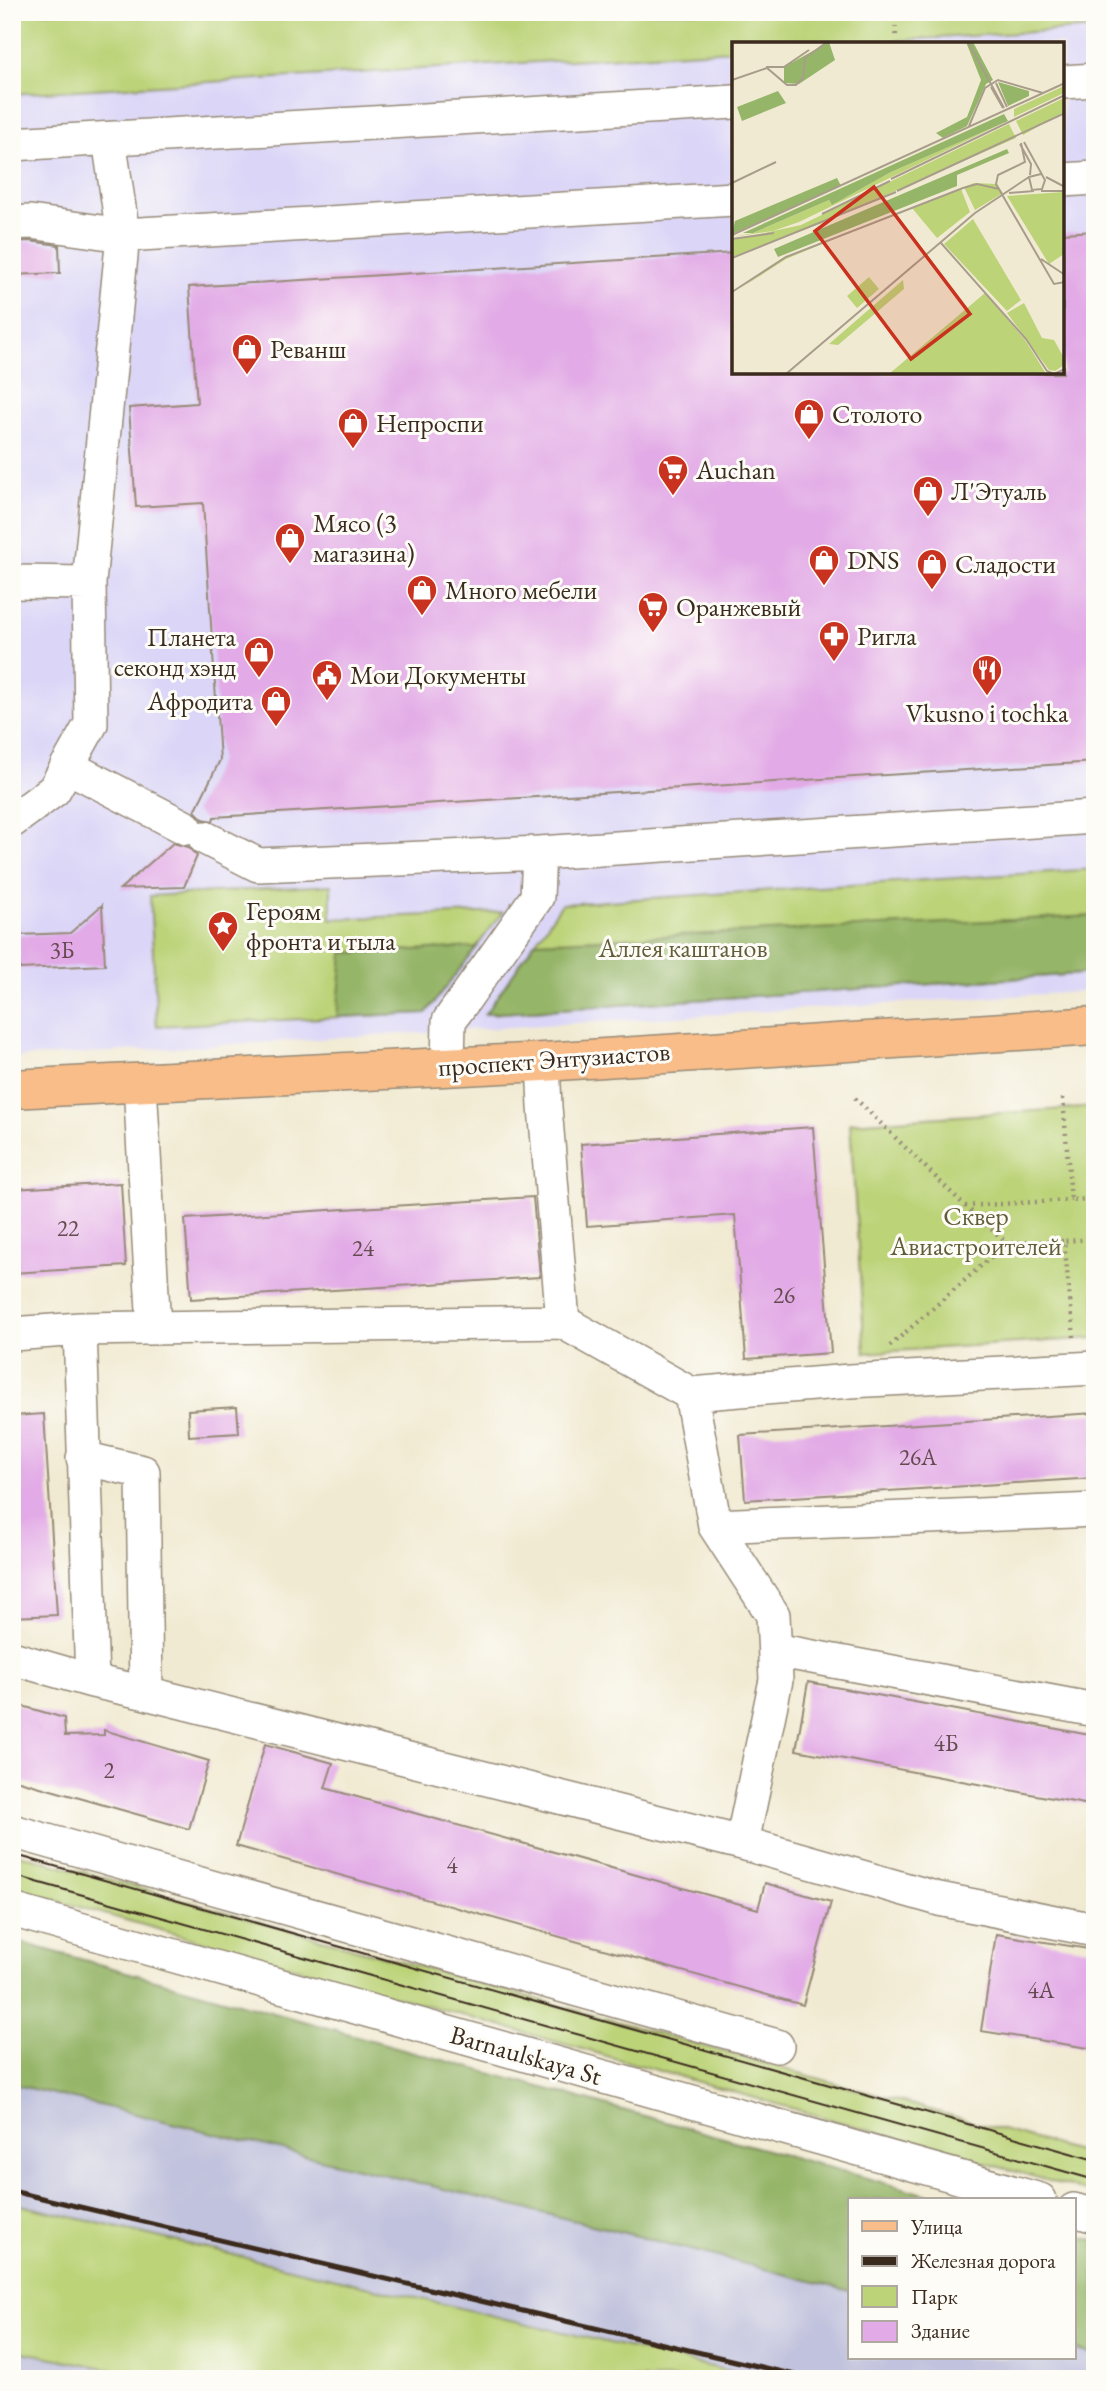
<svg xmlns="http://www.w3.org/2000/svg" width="1107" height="2391" font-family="'EB Garamond',serif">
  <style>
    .built { fill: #dbd6f7 }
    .industrial { fill: #c1c2dd }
    .green { fill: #bcd378; stroke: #7c7e4b; stroke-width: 2 }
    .forest { fill: #95b568; stroke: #687043; stroke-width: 2 }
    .building { fill: #e2aae6 }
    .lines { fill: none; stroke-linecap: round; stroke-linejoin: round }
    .minor-casing { stroke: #968a78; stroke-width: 36 }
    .major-casing { stroke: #968a78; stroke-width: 41 }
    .path { stroke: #968a78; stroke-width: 4.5; stroke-dasharray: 2 5; stroke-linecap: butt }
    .minor { stroke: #fff; stroke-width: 33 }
    .major { stroke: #f8bd88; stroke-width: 38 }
    .tram { stroke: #3b2a1e; stroke-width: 2 }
    .rail { stroke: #3b2a1e; stroke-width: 5 }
    .labels { text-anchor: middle; stroke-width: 6; stroke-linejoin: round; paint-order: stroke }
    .number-label { font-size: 23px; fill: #654a50 }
    .poi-label { font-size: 26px; fill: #3b2a1e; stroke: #fdfcf7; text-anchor: start }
    .park-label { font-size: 26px; fill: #625d39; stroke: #fdfcf7 }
    .street-label { font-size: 26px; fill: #3b2a1e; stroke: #fdfcf7 }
    .inset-road { fill: none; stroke: #a89d8a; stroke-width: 2 }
    .view { fill: #c8321e; fill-opacity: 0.15; stroke: #c8321e; stroke-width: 3.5 }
    .inset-edge { fill: none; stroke: #3b2a1e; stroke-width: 3.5 }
  </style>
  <rect width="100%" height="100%" fill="#fdfcf7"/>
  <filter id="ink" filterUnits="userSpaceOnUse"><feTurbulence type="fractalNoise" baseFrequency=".0143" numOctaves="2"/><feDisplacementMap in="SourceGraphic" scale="14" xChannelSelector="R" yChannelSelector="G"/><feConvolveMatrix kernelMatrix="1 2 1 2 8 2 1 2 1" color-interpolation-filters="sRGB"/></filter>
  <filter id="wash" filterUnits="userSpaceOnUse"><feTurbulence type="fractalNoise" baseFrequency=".00686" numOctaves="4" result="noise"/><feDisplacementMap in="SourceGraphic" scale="28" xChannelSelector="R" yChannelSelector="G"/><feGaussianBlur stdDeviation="1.57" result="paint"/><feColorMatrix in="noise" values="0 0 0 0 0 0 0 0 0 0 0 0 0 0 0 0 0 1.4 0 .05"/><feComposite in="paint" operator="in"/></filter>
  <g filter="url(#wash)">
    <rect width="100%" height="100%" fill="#f1ead2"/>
    <path class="built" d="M1095 28V991L12 1058V94L734 50V373H1063V44H841Z"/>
    <path class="industrial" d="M12 2084 625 2233 850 2291V2358H1074V2349L1095 2355V2379H763L12 2203Z
      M12 2350 162 2379H12Z"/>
    <path class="green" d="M12 12H1095V28L841 44H734V50L12 94Z
      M1095 869V973L485 1014 562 904Z
      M331 885V919L503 912 426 1013 157 1026 150 896Z
      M1095 1107V1338L865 1353 850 1123Z
      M12 1852 1095 2156V2194L12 1888Z
      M12 2203 763 2379H162L12 2350Z"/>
    <path class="forest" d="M1095 916V973L485 1014 535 942Z
      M477 947 426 1013 337 1017 343 953Z
      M12 1940 946 2200H850V2291L625 2233 12 2084Z
      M1074 2235 1095 2241V2355L1074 2349Z"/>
    <g id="blocks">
      <path class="building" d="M1095 231V762L214 817 213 821 203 819 195 811 220 760 203 503 136 507 129 408 197 403 189 287 734 253V373H1063V233Z
        M29 241 59 245 60 273 12 275V242Z
        M173 843 188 847 197 856 184 887 120 889Z
        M102 905 105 965 20 969 18 935 70 933Z
        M813 1127 831 1353 746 1359 735 1215 587 1226 581 1144Z
        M121 1183 126 1266 12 1273V1189Z
        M533 1197 540 1277 191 1299 185 1219Z
        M237 1407 239 1433 189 1436 188 1410Z
        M1095 1413V1478L745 1500 740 1435Z
        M44 1414 57 1615 12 1617V1416Z
        M808 1682 1095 1736V1806L796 1750Z
        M12 1703 64 1718 65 1736 104 1735V1730L209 1761 189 1829 12 1779Z
        M265 1744 333 1763 325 1788 758 1909 765 1883 831 1902 803 2005 236 1846Z
        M996 1934 1095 1950V2049L981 2031Z"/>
    </g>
  </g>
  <g filter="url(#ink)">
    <use href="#blocks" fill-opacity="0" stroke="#968a78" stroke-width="2"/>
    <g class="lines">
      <g class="minor-casing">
        <path id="minor" d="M1063 82 1095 80
          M12 144 734 102
          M1063 180 1095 178
          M12 223 30 222 123 235 734 199
          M12 582 89 583
          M67 766 186 828
          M12 821 54 790 91 724 89 583 123 235 109 139
          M205 838 258 865 539 853 1095 817
          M543 1062 545 1107 563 1322
          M448 1066 449 1021 537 897 539 853
          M140 1084 154 1328
          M80 1329 92 1681 146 1693 143 1472 83 1458
          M12 1334 80 1329 563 1322 691 1394 850 1381 1095 1368
          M691 1394 715 1526 1095 1510
          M715 1526 773 1615 776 1680 742 1843 939 1899 1095 1930
          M775 1650 1095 1710
          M12 1658 92 1681
          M146 1693 742 1843
          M12 1831 777 2046
          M12 1910 1040 2200
          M1074 2210 1095 2216"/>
      </g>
      <g class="major-casing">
        <path id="major" d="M12 1089 543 1062 1095 1026"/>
      </g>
      <path class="path" d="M895 12 896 40
        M855 1098 965 1206 1007 1243
        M1063 1098 1071 1200 1095 1199
        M965 1206 1071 1200
        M1074 1337 1064 1241 1095 1239
        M890 1346 1007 1243 1064 1241"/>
      <use href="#minor" class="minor"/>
      <use href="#major" class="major"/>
      <path class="tram" d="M12 1854 1095 2160
        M12 1875 1095 2180"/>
      <path class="rail" d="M12 2191 812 2379
        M12 2373 39 2379"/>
    </g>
  </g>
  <defs>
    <g id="shop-pin" transform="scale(1.575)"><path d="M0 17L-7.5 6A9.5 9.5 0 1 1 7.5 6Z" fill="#c8321e" stroke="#fdfcf7"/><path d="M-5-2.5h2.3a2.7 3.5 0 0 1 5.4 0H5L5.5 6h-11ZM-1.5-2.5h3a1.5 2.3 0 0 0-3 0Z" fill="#fff"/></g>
    <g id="supermarket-pin" transform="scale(1.575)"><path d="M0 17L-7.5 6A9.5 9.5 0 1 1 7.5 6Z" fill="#c8321e" stroke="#fdfcf7"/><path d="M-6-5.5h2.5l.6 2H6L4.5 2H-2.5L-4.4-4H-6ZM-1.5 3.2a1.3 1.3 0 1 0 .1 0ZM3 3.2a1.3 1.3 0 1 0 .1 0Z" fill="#fff"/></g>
    <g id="pharmacy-pin" transform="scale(1.575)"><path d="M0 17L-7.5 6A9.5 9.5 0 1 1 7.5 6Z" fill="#c8321e" stroke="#fdfcf7"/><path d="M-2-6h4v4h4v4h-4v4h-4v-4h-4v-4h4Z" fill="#fff"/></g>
    <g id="restaurant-pin" transform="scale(1.575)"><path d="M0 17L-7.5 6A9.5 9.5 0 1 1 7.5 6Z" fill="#c8321e" stroke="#fdfcf7"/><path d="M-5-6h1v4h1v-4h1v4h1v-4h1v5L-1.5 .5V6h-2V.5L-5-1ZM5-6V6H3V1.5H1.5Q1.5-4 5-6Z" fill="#fff"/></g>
    <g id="civic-pin" transform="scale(1.575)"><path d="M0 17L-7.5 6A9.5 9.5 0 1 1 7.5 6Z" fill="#c8321e" stroke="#fdfcf7"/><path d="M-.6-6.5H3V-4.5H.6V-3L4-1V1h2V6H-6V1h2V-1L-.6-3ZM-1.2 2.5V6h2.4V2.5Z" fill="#fff"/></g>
    <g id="sight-pin" transform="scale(1.575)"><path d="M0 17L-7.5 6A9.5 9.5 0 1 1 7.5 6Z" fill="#c8321e" stroke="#fdfcf7"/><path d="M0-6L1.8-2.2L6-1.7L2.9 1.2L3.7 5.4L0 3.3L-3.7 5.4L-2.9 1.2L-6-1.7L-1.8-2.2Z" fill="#fff"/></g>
  </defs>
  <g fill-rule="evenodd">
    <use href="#shop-pin" x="247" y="349"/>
    <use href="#shop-pin" x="809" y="414"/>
    <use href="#shop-pin" x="353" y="423"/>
    <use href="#supermarket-pin" x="673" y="470"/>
    <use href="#shop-pin" x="928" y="491"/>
    <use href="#shop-pin" x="290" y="538"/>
    <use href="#shop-pin" x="824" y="560"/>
    <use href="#shop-pin" x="932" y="564"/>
    <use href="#shop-pin" x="422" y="590"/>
    <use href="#supermarket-pin" x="653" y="607"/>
    <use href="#pharmacy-pin" x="834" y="636"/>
    <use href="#shop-pin" x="259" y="652"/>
    <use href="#restaurant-pin" x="987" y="670"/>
    <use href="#civic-pin" x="327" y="675"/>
    <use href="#shop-pin" x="276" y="701"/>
    <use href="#sight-pin" x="223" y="926"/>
  </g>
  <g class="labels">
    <g class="number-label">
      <text x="62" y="958">3Б</text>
      <text x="68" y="1236">22</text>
      <text x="363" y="1256">24</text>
      <text x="784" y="1303">26</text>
      <text x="918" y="1465">26А</text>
      <text x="946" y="1751">4Б</text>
      <text x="109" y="1778">2</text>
      <text x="452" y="1873">4</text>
      <text x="1041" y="1998">4А</text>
    </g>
    <g class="poi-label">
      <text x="270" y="358">Реванш</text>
      <text x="832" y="423">Столото</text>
      <text x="376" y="432">Непроспи</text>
      <text x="696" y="479">Auchan</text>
      <text x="951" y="500">Л'Этуаль</text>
      <text x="313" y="532">Мясо (3<tspan x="313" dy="30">магазина)</tspan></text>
      <text x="847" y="569">DNS</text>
      <text x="955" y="573">Сладости</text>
      <text x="445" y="599">Много мебели</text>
      <text x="676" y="616">Оранжевый</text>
      <text x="857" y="645">Ригла</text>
      <text x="236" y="646" text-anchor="end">Планета<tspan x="236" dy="30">секонд хэнд</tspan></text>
      <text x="350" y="684">Мои Документы</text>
      <text x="253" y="710" text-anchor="end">Афродита</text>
      <text x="987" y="722" text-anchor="middle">Vkusno i tochka</text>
      <text x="246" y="920">Героям<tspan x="246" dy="30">фронта и тыла</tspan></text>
    </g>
    <g class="park-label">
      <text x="683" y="957">Аллея каштанов</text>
      <text x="976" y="1225">Сквер<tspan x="976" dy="30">Авиастроителей</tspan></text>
    </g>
    <g class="street-label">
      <text transform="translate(554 1059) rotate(-4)" y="9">проспект Энтузиастов</text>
      <text transform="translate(526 2055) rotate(16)" y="9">Barnaulskaya St</text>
    </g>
  </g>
  <g transform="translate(732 42)">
    <rect width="332" height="332" fill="#f1ead2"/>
    <path d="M332 44V51L282 75V67ZM332 56V70L291 93 284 79ZM271 81 67 180 41 189 0 195 21 191 97 158 100 163 159 130ZM277 82 284 96 90 181 0 215V198L69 183ZM242 141 265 142 271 151 243 168 232 145ZM229 147 238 170 205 196 180 166ZM332 150V212L317 222 275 154ZM174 167 54 217 9 246 53 215ZM241 177 289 258 275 269 212 202ZM137 235 147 247 125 266 115 254ZM171 238 172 247 106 303 97 302ZM253 251 293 298 313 330 310 332H157ZM292 261 310 296 322 298 332 316V323L323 329 317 328 275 271Z" fill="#bcd378"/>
    <path d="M97 0 103 18 67 42 52 41V25ZM234 0H241L261 38 254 42 235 84 211 96 204 91 235 75 249 38ZM266 40 297 49V54L276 64ZM46 49 54 61 10 79 5 65ZM272 72 276 79 159 130 100 163 97 158 21 191H11ZM275 107 277 111 225 133V144L46 215 42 207ZM105 136 109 144 0 192 3 179Z" fill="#95b568"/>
    <path class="inset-road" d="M236 0 272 66M34 25H52L77 8M0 38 35 26 55 43H64L71 36 73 16 95 0M264 41 275 65M259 45 271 66M237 84 253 46 266 38 311 51M292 100 313 138 310 147 300 148 297 135 309 132M289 101 293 120 266 133 264 142 322 242 333 240M288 102 299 122 298 133M314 135 333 145M159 137 333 53M0 141 44 120M165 149 333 71M309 149H333M277 151 302 149M90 172 158 139M0 193 333 41M0 197 42 191M209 201 294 297 315 329 322 332 333 327M0 216 164 150M309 217 333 233M0 250 54 215 231 146 245 142 267 147M54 332 243 171 297 135"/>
    <path class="view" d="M142 145 238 272 179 317 83 189Z"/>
    <rect width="332" height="332" class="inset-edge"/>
  </g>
  <rect width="1107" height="2391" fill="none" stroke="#fdfcf7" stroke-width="42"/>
  <rect x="848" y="2198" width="228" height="161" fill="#fdfcf7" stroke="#afa8a0" stroke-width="2"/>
  <rect x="862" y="2221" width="35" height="10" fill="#f8bd88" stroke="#afa8a0" stroke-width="2"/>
  <text x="911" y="2234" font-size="21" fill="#3b2a1e">Улица</text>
  <rect x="862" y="2256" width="35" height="10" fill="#3b2a1e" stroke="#afa8a0" stroke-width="2"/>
  <text x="911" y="2268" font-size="21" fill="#3b2a1e">Железная дорога</text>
  <rect x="862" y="2286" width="35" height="21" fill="#bcd378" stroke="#afa8a0" stroke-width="2"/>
  <text x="911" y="2304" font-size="21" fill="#3b2a1e">Парк</text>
  <rect x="862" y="2321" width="35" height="21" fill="#e2aae6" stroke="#afa8a0" stroke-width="2"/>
  <text x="911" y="2338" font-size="21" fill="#3b2a1e">Здание</text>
</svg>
